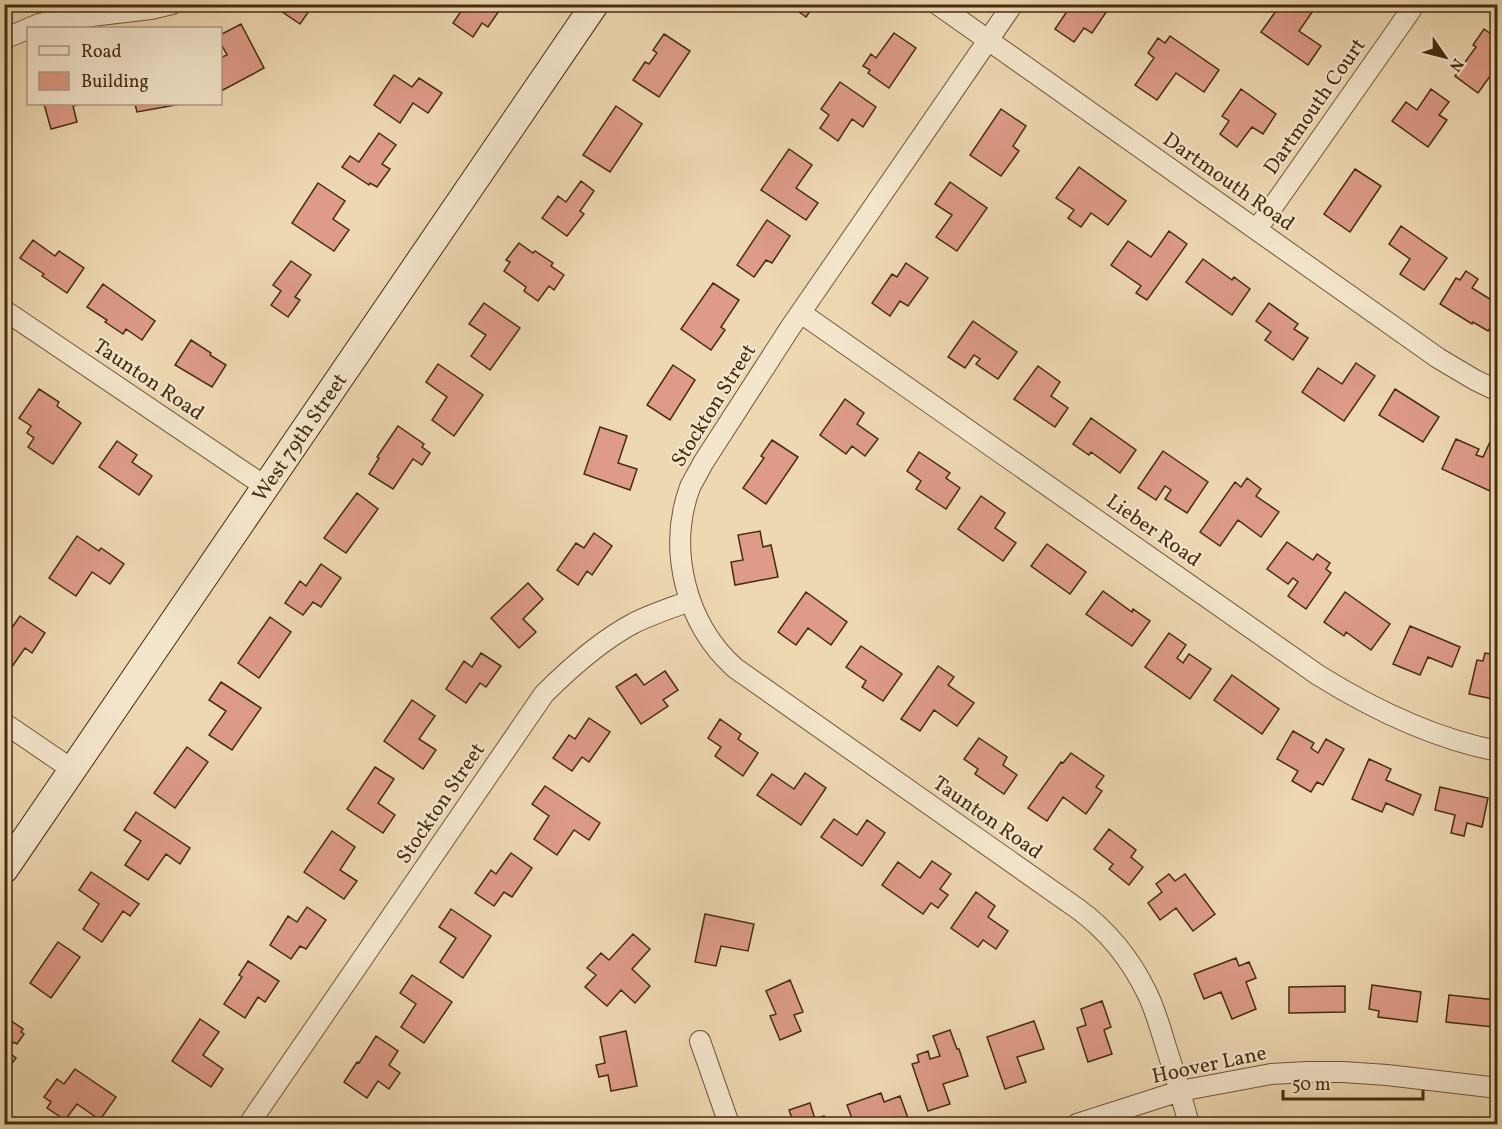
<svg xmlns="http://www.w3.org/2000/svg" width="1502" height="1129" font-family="Vollkorn,serif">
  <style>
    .building { fill: #dd9b88; stroke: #462d10; stroke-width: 1.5 }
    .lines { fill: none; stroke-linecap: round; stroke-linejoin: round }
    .minor-casing { stroke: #705838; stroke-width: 22 }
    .secondary-casing { stroke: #462d10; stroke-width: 29 }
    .minor { stroke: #f4e6cd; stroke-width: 20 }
    .secondary { stroke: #f4e6cd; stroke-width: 27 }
    .labels { text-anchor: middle; stroke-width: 4.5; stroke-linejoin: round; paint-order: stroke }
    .street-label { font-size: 21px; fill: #462d10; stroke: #f4e6cd }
  </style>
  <rect width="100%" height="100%" fill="#eed8b2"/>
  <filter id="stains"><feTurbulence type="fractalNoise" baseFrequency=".00333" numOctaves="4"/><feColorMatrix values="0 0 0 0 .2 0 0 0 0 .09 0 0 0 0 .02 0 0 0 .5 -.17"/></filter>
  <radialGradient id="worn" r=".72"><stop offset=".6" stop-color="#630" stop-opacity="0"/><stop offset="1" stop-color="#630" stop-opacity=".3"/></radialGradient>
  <path class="building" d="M281 4H314L300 24 278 9Z
    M466 4H503V5L488 27 482 23 473 37 453 23Z
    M788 4H815L806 17Z
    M1072 4H1110L1111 5 1092 33 1084 28 1074 42 1055 29Z
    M1281 4H1310L1315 8 1299 31 1321 46 1308 65 1261 32Z
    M241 24 264 68 223 90 220 86V58L227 55 220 42V35Z
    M1484 29 1498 39V65L1478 93 1455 76 1476 47 1473 45Z
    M894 33 916 48 889 88 868 73 870 70 863 66 871 54 876 58Z
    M664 34 690 51 659 97 633 80 645 62 649 64 657 53 653 50Z
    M1170 36 1219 70 1204 92 1176 73 1157 100 1135 85 1154 58 1148 53 1158 38 1165 43Z
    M394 75 412 87 419 78 442 93 428 113 413 103 400 123 374 105Z
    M840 82 876 107 863 127 852 119 838 141 820 128 829 115 821 109Z
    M1241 89 1276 114 1263 134 1252 127 1237 147 1220 134 1229 121 1222 116Z
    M1431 89 1449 102 1439 115 1447 120 1428 147 1392 121 1406 102 1417 110Z
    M44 104H80L73 106 77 122 51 129Z
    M135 104H181L137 112Z
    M616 106 642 124 610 172 583 155Z
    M1001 109 1026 126 1013 146 1019 151 1001 176 970 155Z
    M379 133 396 145 382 164 390 169 377 187 370 183 369 185 342 167 350 156 359 162Z
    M789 149 812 165 796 188 818 203 806 220 761 190Z
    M1079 167 1126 201 1108 225 1091 213 1081 227 1068 218 1074 210 1056 198Z
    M1355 169 1381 186 1350 232 1324 214Z
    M581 181 594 191 580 211 584 214 567 236 542 218 558 196 566 202Z
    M950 182 987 208 957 251 936 237 952 215 935 204Z
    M318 183 345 201 333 219 349 230 334 251 292 223Z
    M767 220 790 236 772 263 766 260 754 277 737 265Z
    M1401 226 1447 258 1424 290 1400 274 1410 259 1389 244Z
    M1169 231 1187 244 1147 300 1136 293 1141 286 1111 265 1128 241 1151 257Z
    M33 240 55 256 59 251 84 268 67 293 42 276 44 274 20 258Z
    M519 243 533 253 535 251 553 263 551 266 564 275 554 290 549 286 538 301 524 291 526 287 504 271 510 262 506 260Z
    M1203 259 1232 280 1234 277 1250 289 1232 315 1186 282Z
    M291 261 311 275 295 297 300 300 288 317 271 305 281 291 273 285Z
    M906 263 928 278 908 306 900 301 890 316 872 303 892 274 897 277Z
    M1466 271 1478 279 1472 288 1498 304V317L1488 331 1473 322 1472 324 1440 304 1456 278 1460 280Z
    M713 283 739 300 721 327 725 330 711 350 681 329Z
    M103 284 155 321 142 340 126 329 123 334 105 322 107 320 87 307Z
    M484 303 520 328 490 370 471 356 486 335 469 324Z
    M1269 303 1298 324 1294 329 1308 338 1293 360 1265 340 1271 332 1256 321Z
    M973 321 1017 352 998 379 976 364 980 359 974 355 965 368 948 357Z
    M191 340 211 353 210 355 226 365 212 387 175 365Z
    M1356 363 1375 376 1344 421 1302 392 1318 368 1342 384Z
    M438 364 483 395 454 436 432 420 447 397 426 382Z
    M673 365 695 380 670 420 647 405Z
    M1038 366 1060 382 1051 396 1068 408 1055 427 1014 399Z
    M39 389 59 402 57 406 81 423 53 464 28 447 34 438 27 433 31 426 19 418Z
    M1395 389 1439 417 1423 442 1379 415Z
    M845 399 864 413 857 424 878 439 865 456 852 446 846 454 820 435Z
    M1091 418 1136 450 1120 473 1091 452 1089 455 1073 444Z
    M398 426 424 444 422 447 430 453 422 465 413 459 393 489 369 474 379 458 377 457Z
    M600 427 627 436 618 463 637 469 630 490 584 474Z
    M1456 439 1479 449 1476 455 1483 457 1490 442 1498 445V475L1490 491 1442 469Z
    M772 440 798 457 766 504 743 488 764 458 761 456Z
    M117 441 137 455 132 462 152 476 139 495 99 467Z
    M1163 451 1208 482 1187 513 1165 499 1171 490 1165 486 1156 500 1138 488Z
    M919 452 950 473 946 478 960 488 946 509 916 489 921 481 907 471Z
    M1247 478 1261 489 1256 496 1279 512 1261 537 1238 520 1220 546 1200 532 1235 482 1241 487Z
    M357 493 378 509 346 553 324 538Z
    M981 496 1005 513 995 528 1016 543 1003 561 958 529Z
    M760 531 763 547 771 545 778 577 735 585 731 562 743 560 738 535Z
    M594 533 612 546 592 575 587 571 578 585 557 570 576 543 584 548Z
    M77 536 99 551 101 548 124 564 110 584 92 572 76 596 49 578Z
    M1287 542 1313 560 1317 554 1330 563 1326 569 1331 573 1306 609 1288 596 1298 582 1293 578 1288 584 1267 569Z
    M1047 544 1086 572 1070 594 1031 566Z
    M321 564 341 578 321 607 313 602 303 615 285 603 300 581 306 586Z
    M528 583 543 599 523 619 536 632 519 648 491 618Z
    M1103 591 1132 612 1133 609 1150 621 1132 646 1086 614Z
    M806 592 847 622 831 645 808 628 796 645 778 632Z
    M1345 592 1390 624 1371 650 1346 632 1344 636 1324 622Z
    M20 616 45 633 32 653 25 648 11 668 4 664V639Z
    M270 617 291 632 259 678 238 663Z
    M1410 626 1460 647 1452 667 1428 657 1420 675 1393 664Z
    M1169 633 1186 645 1177 658 1183 663 1189 654 1211 669 1190 699 1145 667Z
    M861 646 902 674 883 701 862 687 866 681 846 667Z
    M481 653 501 666 486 687 480 683 466 703 446 689 464 661 472 667Z
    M1485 653 1496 655 1494 667 1498 668V700L1469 694 1477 660 1483 661Z
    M938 666 954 677 948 685 974 703 957 726 934 710 920 731 901 719Z
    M665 671 678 690 663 700 668 706 641 724 616 687 636 674 644 685Z
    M1232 675 1279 709 1262 734 1214 700Z
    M221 682 261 708 232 750 209 735 226 711 209 700Z
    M412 700 435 716 419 739 436 750 423 769 384 741Z
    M589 718 610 732 589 762 582 757 572 771 553 758 569 735 575 739Z
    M720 719 741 734 738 739 758 753 743 776 715 756 721 747 708 738Z
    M1293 731 1314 743 1311 748 1318 753 1326 739 1344 749 1323 785 1317 782 1311 792 1292 781 1298 771 1277 759Z
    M979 738 1007 757 1003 765 1017 775 1004 794 975 774 978 769 964 759Z
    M187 747 208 762 175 808 154 793Z
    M1071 753 1104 776 1096 787 1102 791 1086 814 1063 797 1047 821 1028 808 1061 762 1063 763Z
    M1369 759 1391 769 1386 780 1421 795 1413 815 1386 803 1382 812 1352 799Z
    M375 767 394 779 378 803 395 815 383 833 347 809Z
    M805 773 826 788 801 825 757 795 772 774 794 789Z
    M545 786 600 823 589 840 574 830 557 855 534 839 549 816 532 804Z
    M1440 787 1488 798 1482 827 1467 823 1464 836 1451 833 1455 815 1435 810Z
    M136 812 190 848 180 864 166 854 148 880 125 865 141 841 124 830Z
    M834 819 857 835 867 820 885 833 862 866 821 837Z
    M1109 829 1136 850 1131 857 1143 867 1129 885 1109 869 1113 864 1094 849Z
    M332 831 355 847 340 870 357 881 344 899 304 872Z
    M511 853 532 868 512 897 504 892 494 906 475 893 491 870 496 874Z
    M932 861 951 874 940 889 948 895 938 908 931 903 923 914 882 885 898 862 920 878Z
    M91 872 139 904 130 916 123 911 102 942 83 929 99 904 79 890Z
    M1169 874 1175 881 1185 874 1215 914 1193 931 1176 908 1160 920 1148 903 1162 892 1156 884Z
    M976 892 995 906 988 917 1008 931 996 949 983 940 978 947 951 928Z
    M307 907 326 920 306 949 300 946 291 959 270 945 288 916 297 922Z
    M451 909 491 936 463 978 440 962 456 938 439 927Z
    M705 914 754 924 748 951 721 946 716 966 695 962Z
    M633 934 650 949 632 969 650 986 635 1003 621 990 607 1006 585 987 596 975 587 968 601 953 609 960Z
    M58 942 80 957 51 998 30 983Z
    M1236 958 1239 966 1249 962 1256 978 1246 982 1256 1009 1232 1019 1221 992 1204 999 1194 974Z
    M248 961 279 981 265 1002 258 997 245 1018 224 1004 242 977 239 975Z
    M412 975 452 1002 424 1043 401 1027 416 1004 400 993Z
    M790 980 803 1012 794 1015 801 1031 780 1040 770 1016 776 1014 766 991Z
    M1372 985 1421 992 1417 1022 1378 1017 1379 1011 1369 1009Z
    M1345 986V1012L1289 1013V987Z
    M1449 995 1496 1000 1493 1027 1446 1022Z
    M1102 1001 1111 1027 1104 1030 1112 1054 1088 1062 1077 1028 1086 1025 1081 1009Z
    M7 1018 23 1029 21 1032 24 1034 17 1044 13 1042 7 1051 16 1058 7 1070 4 1068V1021Z
    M200 1019 219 1032 203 1055 223 1069 211 1087 172 1061Z
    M1034 1021 1044 1049 1017 1057 1026 1082 1005 1089 987 1037Z
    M950 1030 957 1049H959L968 1076 943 1084 950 1104 928 1111 912 1064 919 1062 917 1055 928 1051 930 1059 940 1056 933 1036Z
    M626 1031 637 1086 611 1091 608 1075 599 1077 596 1065 605 1063 600 1037Z
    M376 1036 398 1051 389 1065 400 1073 389 1089 378 1081 367 1098 344 1082 357 1062 359 1063Z
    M75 1069 116 1097 100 1120 77 1104 65 1120 47 1108 51 1102 44 1097 57 1079 64 1084Z
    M881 1093 884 1102 900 1096 908 1118 889 1124H880L879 1120 866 1124H854L847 1105Z
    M810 1103 815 1119 824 1116 827 1124H794L789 1110Z"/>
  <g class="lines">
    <g class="minor-casing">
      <path id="minor" d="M937 4 1438 358 1475 380 1498 391
        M1013 4 790 328 703 463C699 471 694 479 690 487 667 550 686 624 735 668L1078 909C1108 931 1131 960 1147 993 1156 1011 1161 1031 1167 1050 1175 1074 1182 1099 1189 1124
        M4 39 39 24 57 20 151 9 172 4
        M1257 229 1411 10
        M4 310 266 487
        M801 313 1318 675C1371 708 1435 739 1498 751
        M4 723 73 770
        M700 1041 729 1124
        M249 1124 544 694C571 667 600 641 634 623 652 614 671 608 690 601
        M1077 1124 1180 1091 1271 1074 1307 1072H1343L1387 1075 1498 1088"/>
    </g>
    <g class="secondary-casing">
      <g id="secondary">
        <path id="s1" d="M4 870 595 4"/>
      </g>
    </g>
    <use href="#minor" class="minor"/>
    <use href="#secondary" class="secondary"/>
  </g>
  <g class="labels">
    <g class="street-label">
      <text transform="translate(1314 106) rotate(-55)" y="7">Dartmouth Court</text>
      <text transform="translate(1229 181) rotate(35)" y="7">Dartmouth Road</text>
      <text transform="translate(149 379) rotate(34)" y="7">Taunton Road</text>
      <text transform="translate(713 405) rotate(-58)" y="7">Stockton Street</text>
      <text dy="7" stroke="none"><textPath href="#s1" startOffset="524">West 79th Street</textPath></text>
      <text transform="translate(1154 530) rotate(35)" y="7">Lieber Road</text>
      <text transform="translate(440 803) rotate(-56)" y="7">Stockton Street</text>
      <text transform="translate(988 817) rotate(35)" y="7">Taunton Road</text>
      <text transform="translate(1209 1064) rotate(-12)" y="7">Hoover Lane</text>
    </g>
  </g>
  <rect width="1502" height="1129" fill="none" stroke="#eed8b2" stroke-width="24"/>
  <rect x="6" y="6" width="1490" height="1117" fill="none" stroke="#462d10" stroke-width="3"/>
  <rect x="12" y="12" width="1478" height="1105" fill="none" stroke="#462d10" stroke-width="1.5"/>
  <rect x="27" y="27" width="195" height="78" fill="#f4e6cd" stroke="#ae9c81" stroke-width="1.5"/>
  <rect x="39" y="46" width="30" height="9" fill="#f4e6cd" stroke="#ae9c81" stroke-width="1.5"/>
  <text x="81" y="57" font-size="18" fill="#462d10">Road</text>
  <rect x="39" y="72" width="30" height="18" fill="#dd9b88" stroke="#ae9c81" stroke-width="1.5"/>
  <text x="81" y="87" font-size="18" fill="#462d10">Building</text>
  <g transform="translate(1445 57) rotate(125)" stroke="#f4e6cd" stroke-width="4.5" paint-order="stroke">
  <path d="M0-4.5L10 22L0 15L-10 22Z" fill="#462d10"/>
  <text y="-9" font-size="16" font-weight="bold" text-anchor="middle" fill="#462d10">N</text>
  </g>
  <path d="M1283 1090v9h140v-9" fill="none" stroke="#462d10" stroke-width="3"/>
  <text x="1292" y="1090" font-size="18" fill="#462d10" stroke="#f4e6cd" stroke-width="4.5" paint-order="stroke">50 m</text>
  <rect width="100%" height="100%" filter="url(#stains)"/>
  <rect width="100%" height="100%" fill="url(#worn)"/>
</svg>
